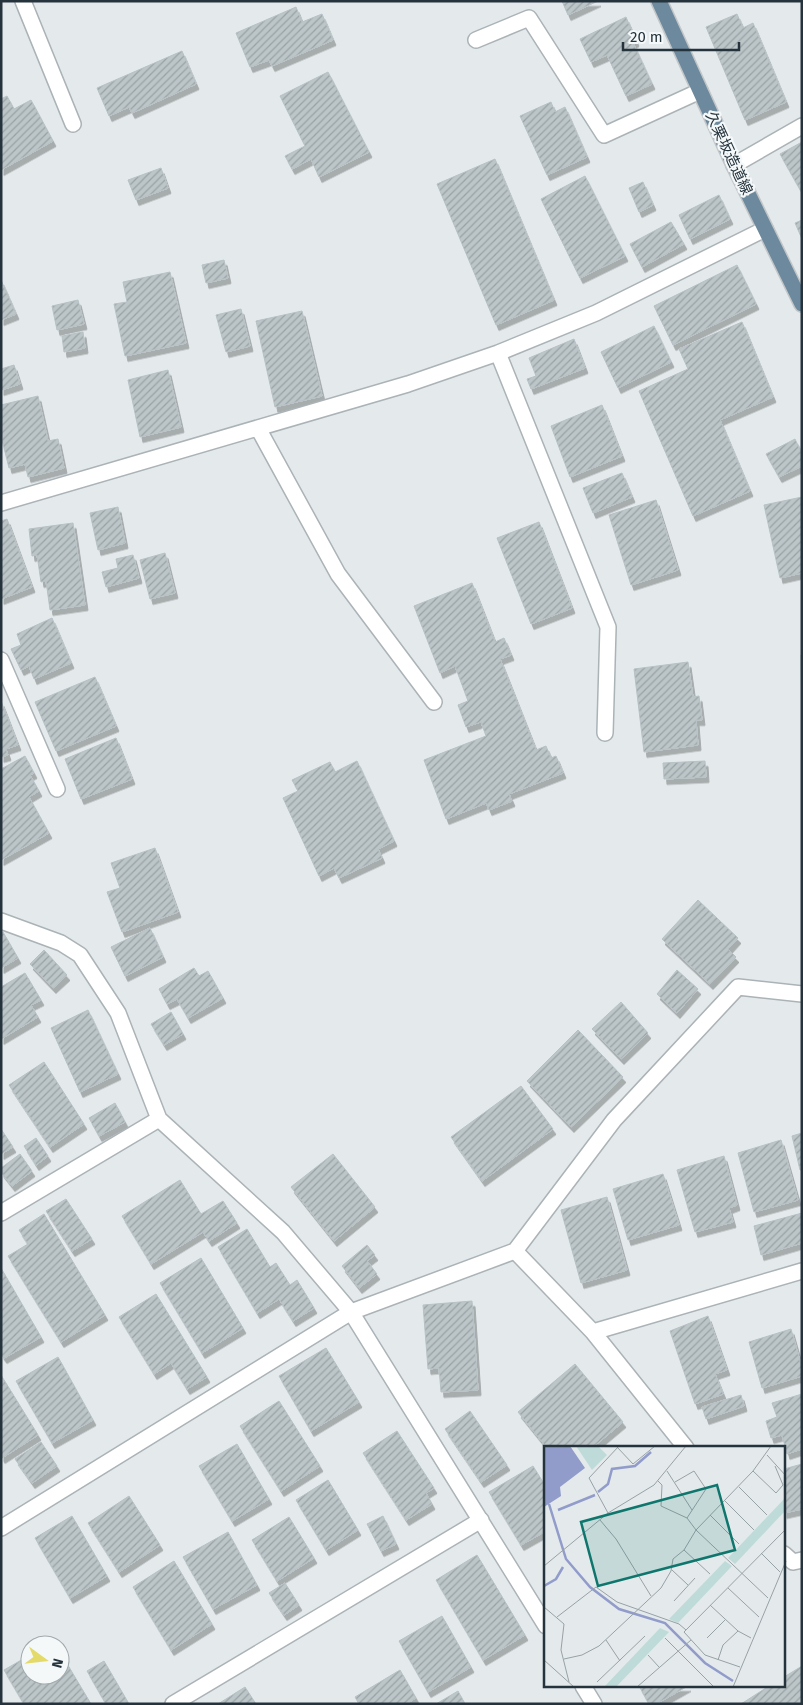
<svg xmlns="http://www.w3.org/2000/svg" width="803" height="1705" font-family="'Fira Sans','Noto Sans JP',sans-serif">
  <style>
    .building { fill: url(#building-hatch); stroke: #b7c1c5; filter: url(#shadow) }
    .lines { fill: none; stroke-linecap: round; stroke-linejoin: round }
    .minor-casing { stroke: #abb3b7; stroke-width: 18 }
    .major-casing { stroke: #c2c6c8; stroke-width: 18 }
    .minor { stroke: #fff; stroke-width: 15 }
    .major { stroke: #6d899d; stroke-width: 15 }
    .labels { text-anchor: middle; stroke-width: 4.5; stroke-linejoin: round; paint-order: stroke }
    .street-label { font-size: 15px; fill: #25333c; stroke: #f4f8f9 }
    .inset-river { fill: none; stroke: #919ccb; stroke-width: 2.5 }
    .inset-road { fill: none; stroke: #98a1a6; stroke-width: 1 }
    .view { fill: #0f766e; fill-opacity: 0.15; stroke: #0f766e; stroke-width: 2.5 }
    .inset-edge { fill: none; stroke: #25333c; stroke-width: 2.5 }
  </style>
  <defs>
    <pattern id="building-hatch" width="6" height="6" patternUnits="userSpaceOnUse" patternTransform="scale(1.25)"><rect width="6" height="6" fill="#bcc6c9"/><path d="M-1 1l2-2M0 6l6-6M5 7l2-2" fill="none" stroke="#99a1a4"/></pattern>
    <filter id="shadow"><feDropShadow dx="3" dy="5.5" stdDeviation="0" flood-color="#0004"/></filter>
  </defs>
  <rect width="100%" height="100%" fill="#e4eaec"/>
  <path class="building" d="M562 1H598L568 15Z
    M296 7 302 22 322 14 333 40 272 66 269 60 250 67 236 33Z
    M737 14 743 28 753 23 786 102 745 120 706 27Z
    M626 17 636 41 633 43 652 84 626 96 607 55 591 62 580 39Z
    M182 51 196 84 132 113 129 107 109 116 97 88Z
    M328 72 369 152 319 177 311 159 292 169 285 156 305 146 280 96Z
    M7 96 14 109 31 100 53 141 1 170V99Z
    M551 102 555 112 565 107 587 157 547 175 520 116Z
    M802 142V193L780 154Z
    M495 159 554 300 496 325 437 184Z
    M161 168 168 188 136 200 128 180Z
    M585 176 625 256 580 278 541 199Z
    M643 182 653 205 639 212 629 188Z
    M719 195 730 219 690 239 679 215Z
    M802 220V239L795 223Z
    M671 222 684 244 642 267 630 244Z
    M224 260 228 278 206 283 202 265Z
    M737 265 756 304 673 345 654 306Z
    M170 272 186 343 125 356 114 304 127 302 123 282Z
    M1 280 16 314 1 320Z
    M78 300 84 324 57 330 52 306Z
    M241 309 250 346 226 352 216 315Z
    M302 311 322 396 275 407 256 321Z
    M742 322 773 397 720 420 750 491 693 516 639 391 688 369 679 349Z
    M654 326 671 362 618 388 601 352Z
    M83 332 85 348 64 352 62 336Z
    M574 339 585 368 531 389 527 379 536 376 529 358Z
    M14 365 20 384 1 390V369Z
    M168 370 181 427 140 437 128 380Z
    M38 396 48 441 58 439 64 468 28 477 25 464 9 468 1 436V405Z
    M602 405 622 456 570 477 551 426Z
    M795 439 802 454V466L779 477 766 454Z
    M622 473 632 497 593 513 583 488Z
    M802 497V573L780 578 764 505Z
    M656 500 678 570 631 585 609 515Z
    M118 507 125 543 98 550 90 513Z
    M7 519 32 587 1 599V521Z
    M539 522 572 608 531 624 497 538Z
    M73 523 85 605 50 610 46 581 41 582 37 555 32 556 29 529Z
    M165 553 175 593 150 599 140 560Z
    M133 555 139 578 106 587 102 572 118 568 116 559Z
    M472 583 495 642 504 638 511 655 500 659 536 750 546 746 551 758 556 756 563 773 509 794 512 801 489 810 486 803 446 819 424 760 486 736 481 722 466 727 458 705 468 701 455 666 440 673 414 606Z
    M52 618 71 663 34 679 29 666 21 670 11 649 21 645 17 634Z
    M801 655H802V726Z
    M688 662 693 697 699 696 702 720H696L698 745 644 752 634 669Z
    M95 677 116 726 56 751 35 702Z
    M1 701 18 745 6 749 8 755 1 757Z
    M116 738 132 779 81 799 65 759Z
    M25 756 34 773 30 775 39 791 29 797 49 833 1 860V769Z
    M357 761 394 841 378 849 382 858 339 878 334 868 319 876 283 798 298 791 292 780 330 762 335 772Z
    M705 761 706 777 664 779 663 763Z
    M155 848 178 912 122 932 107 892 120 888 111 863Z
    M698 900 738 938 728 949 736 957 710 984 662 939Z
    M150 928 163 957 125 976 111 947Z
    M3 932 18 958 1 968V933Z
    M44 950 67 975 53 988 30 964Z
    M194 968 199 976 208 971 223 998 188 1018 177 999 167 1004 159 989Z
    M677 970 698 989 677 1013 657 994Z
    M25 973 41 1000 31 1005 38 1017 1 1039V987Z
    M621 1002 648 1033 621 1059 592 1029Z
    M88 1010 118 1074 80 1092 51 1028Z
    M171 1012 183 1034 164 1045 151 1024Z
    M578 1030 623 1077 571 1127 527 1081Z
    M44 1062 84 1124 50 1147 9 1085Z
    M521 1086 553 1129 482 1181 451 1137Z
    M115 1103 125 1122 99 1136 89 1118Z
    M1 1129 13 1147 1 1154Z
    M802 1133V1170H800L792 1136Z
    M36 1138 48 1156 36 1165 24 1146Z
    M781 1140 798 1200 754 1212 738 1153Z
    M20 1154 32 1171 12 1186 1 1172V1168Z
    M333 1154 375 1207 334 1241 291 1187Z
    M724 1156 737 1205 729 1208 733 1222 695 1232 677 1170Z
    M663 1174 679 1225 628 1240 613 1189Z
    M180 1180 201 1214 223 1201 237 1223 209 1241 203 1232 151 1264 122 1216Z
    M607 1197 627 1270 581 1283 561 1210Z
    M66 1199 92 1239 72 1251 46 1211Z
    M802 1213V1243L761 1255 754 1226Z
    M44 1214 105 1315 61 1342 8 1256 28 1244 19 1230Z
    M247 1229 270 1267 276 1263 290 1285 297 1280 314 1308 293 1321 279 1299 257 1313 218 1247Z
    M367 1245 375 1255 367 1261 377 1274 359 1288 342 1266Z
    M201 1258 243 1328 202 1353 160 1283Z
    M1 1268 41 1337 4 1358 1 1354Z
    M156 1294 207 1377 187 1389 171 1363 154 1374 119 1317Z
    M472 1301 478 1390 441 1392 439 1368 428 1369 423 1305Z
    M708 1316 727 1370 715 1374 723 1394 695 1404 670 1331Z
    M791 1329 802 1368V1376L762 1388 749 1342Z
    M326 1348 359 1402 311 1431 279 1376Z
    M58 1357 93 1420 52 1443 16 1381Z
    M575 1364 623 1422 592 1448H547L518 1412Z
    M1 1375 38 1435 2 1458 1 1456Z
    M802 1394V1449L787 1454 782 1435 771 1438 766 1421 777 1417 772 1403Z
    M741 1395 744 1406 706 1419 702 1407Z
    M279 1401 320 1466 281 1491 240 1426Z
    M470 1411 507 1465 481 1482 445 1429Z
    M397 1431 434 1488 426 1493 432 1504 406 1520 363 1453Z
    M41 1442 57 1466 32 1483 15 1459Z
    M237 1444 269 1499 232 1521 199 1466Z
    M802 1464V1509L784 1513V1469Z
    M533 1466 546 1487V1531L521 1545 489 1492Z
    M328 1480 358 1530 326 1550 296 1500Z
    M129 1496 160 1545 119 1572 88 1523Z
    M72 1516 107 1576 70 1598 35 1538Z
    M383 1516 396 1544 381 1551 367 1524Z
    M289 1517 314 1558 277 1581 252 1540Z
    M228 1532 257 1585 213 1609 183 1557Z
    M477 1555 525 1635 483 1660 436 1580Z
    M174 1561 212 1624 171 1650 133 1587Z
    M285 1583 299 1605 284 1615 269 1593Z
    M442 1616 471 1667 428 1692 399 1641Z
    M60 1652 91 1704H24L4 1670 30 1655V1675H60Z
    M104 1661 129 1704H106L87 1671Z
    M802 1666V1704H741L769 1686H784V1677Z
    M400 1670 416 1698 406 1704H359L355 1697Z
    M639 1686H688L656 1704H649Z
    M245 1687 256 1704H218Z
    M458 1691 465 1704H436Z"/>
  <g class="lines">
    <g class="minor-casing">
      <path id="minor" d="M23 1 73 124
        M476 40 529 18 604 135 700 91
        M734 165 802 126
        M498 353 608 627 605 733
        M258 428 338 574 434 702
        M1 503 408 384 498 353 596 313 765 229
        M1 660 57 789
        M1 921 61 943 80 955 118 1013 159 1119 283 1232 351 1312 546 1626
        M1 1213 159 1119
        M515 1251 593 1332 686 1448
        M593 1332 802 1271
        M1 1528 351 1312 515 1251 614 1120 738 987 802 994
        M784 1554 793 1562 802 1560
        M583 1686 594 1704
        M173 1704 481 1520"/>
    </g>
    <g class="major-casing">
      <path id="major" d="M659 1 734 165 802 304"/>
    </g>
    <use href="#minor" class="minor"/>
    <use href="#major" class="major"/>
  </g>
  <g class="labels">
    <g class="street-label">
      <text transform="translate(729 153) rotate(65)" y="5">久栗坂造道線</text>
    </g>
  </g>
  <g transform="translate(544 1446)">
    <rect width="241" height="241" fill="#e4eaec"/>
    <path d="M241 52V65L191 118 184 112ZM181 115 188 120 134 177 125 173ZM116 182 125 186 72 241H60Z" fill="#bfdbd9"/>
    <path d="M32 0H54L63 9 48 24Z" fill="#bfdbd9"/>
    <path d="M0 0H26L41 22 16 41 17 50 0 61Z" fill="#919ccb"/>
    <path class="inset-river" d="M54 46 64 38 68 23 91 20 107 6M5 58 22 113 46 141 75 163 121 177 161 217 189 235M14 64 51 49M0 140 12 133 19 121"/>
    <path class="inset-road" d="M73 1 89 18 111 0M223 9 242 30M123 25 148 64M209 25 232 47 239 39 231 20M114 35 118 39 117 60 143 72 152 84 224 152M131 36 150 25 162 43 143 72M195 41 223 69M180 54 210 84M64 67 45 32 75 0M166 69 195 98M56 74 72 93 107 150M140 104 166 128M217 107 236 126M0 120 64 67 110 39 142 0M128 124 144 139M184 142 215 171M130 155 151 132M166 159 194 185 207 192M0 161 20 178 17 204 25 236M13 171 52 141 73 156 135 178 142 184M121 192 170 241M163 192 181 174M62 194 76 215M104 209 115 221M20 213 38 209 55 200 117 142 127 125 129 113 140 104 152 84 209 25 227 0M0 214 30 241M174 214 179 199 194 185M196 221 161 209 140 186 242 83M53 236 101 190M93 241 147 194M189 241 242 115"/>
    <path class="view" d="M173 39 191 104 54 140 37 76Z"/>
    <rect width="241" height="241" class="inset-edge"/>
  </g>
  <rect width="803" height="1705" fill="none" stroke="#25333c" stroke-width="5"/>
  <g transform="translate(45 1660) rotate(105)"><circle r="24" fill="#f4f8f9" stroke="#a1a9ad"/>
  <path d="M0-4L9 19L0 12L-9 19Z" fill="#e4da69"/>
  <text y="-8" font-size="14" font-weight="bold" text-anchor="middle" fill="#25333c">N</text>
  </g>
  <path d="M623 42v8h116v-8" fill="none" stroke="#25333c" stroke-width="2.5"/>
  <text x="630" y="42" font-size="15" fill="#25333c" stroke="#f4f8f9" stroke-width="4" paint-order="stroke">20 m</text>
</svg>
